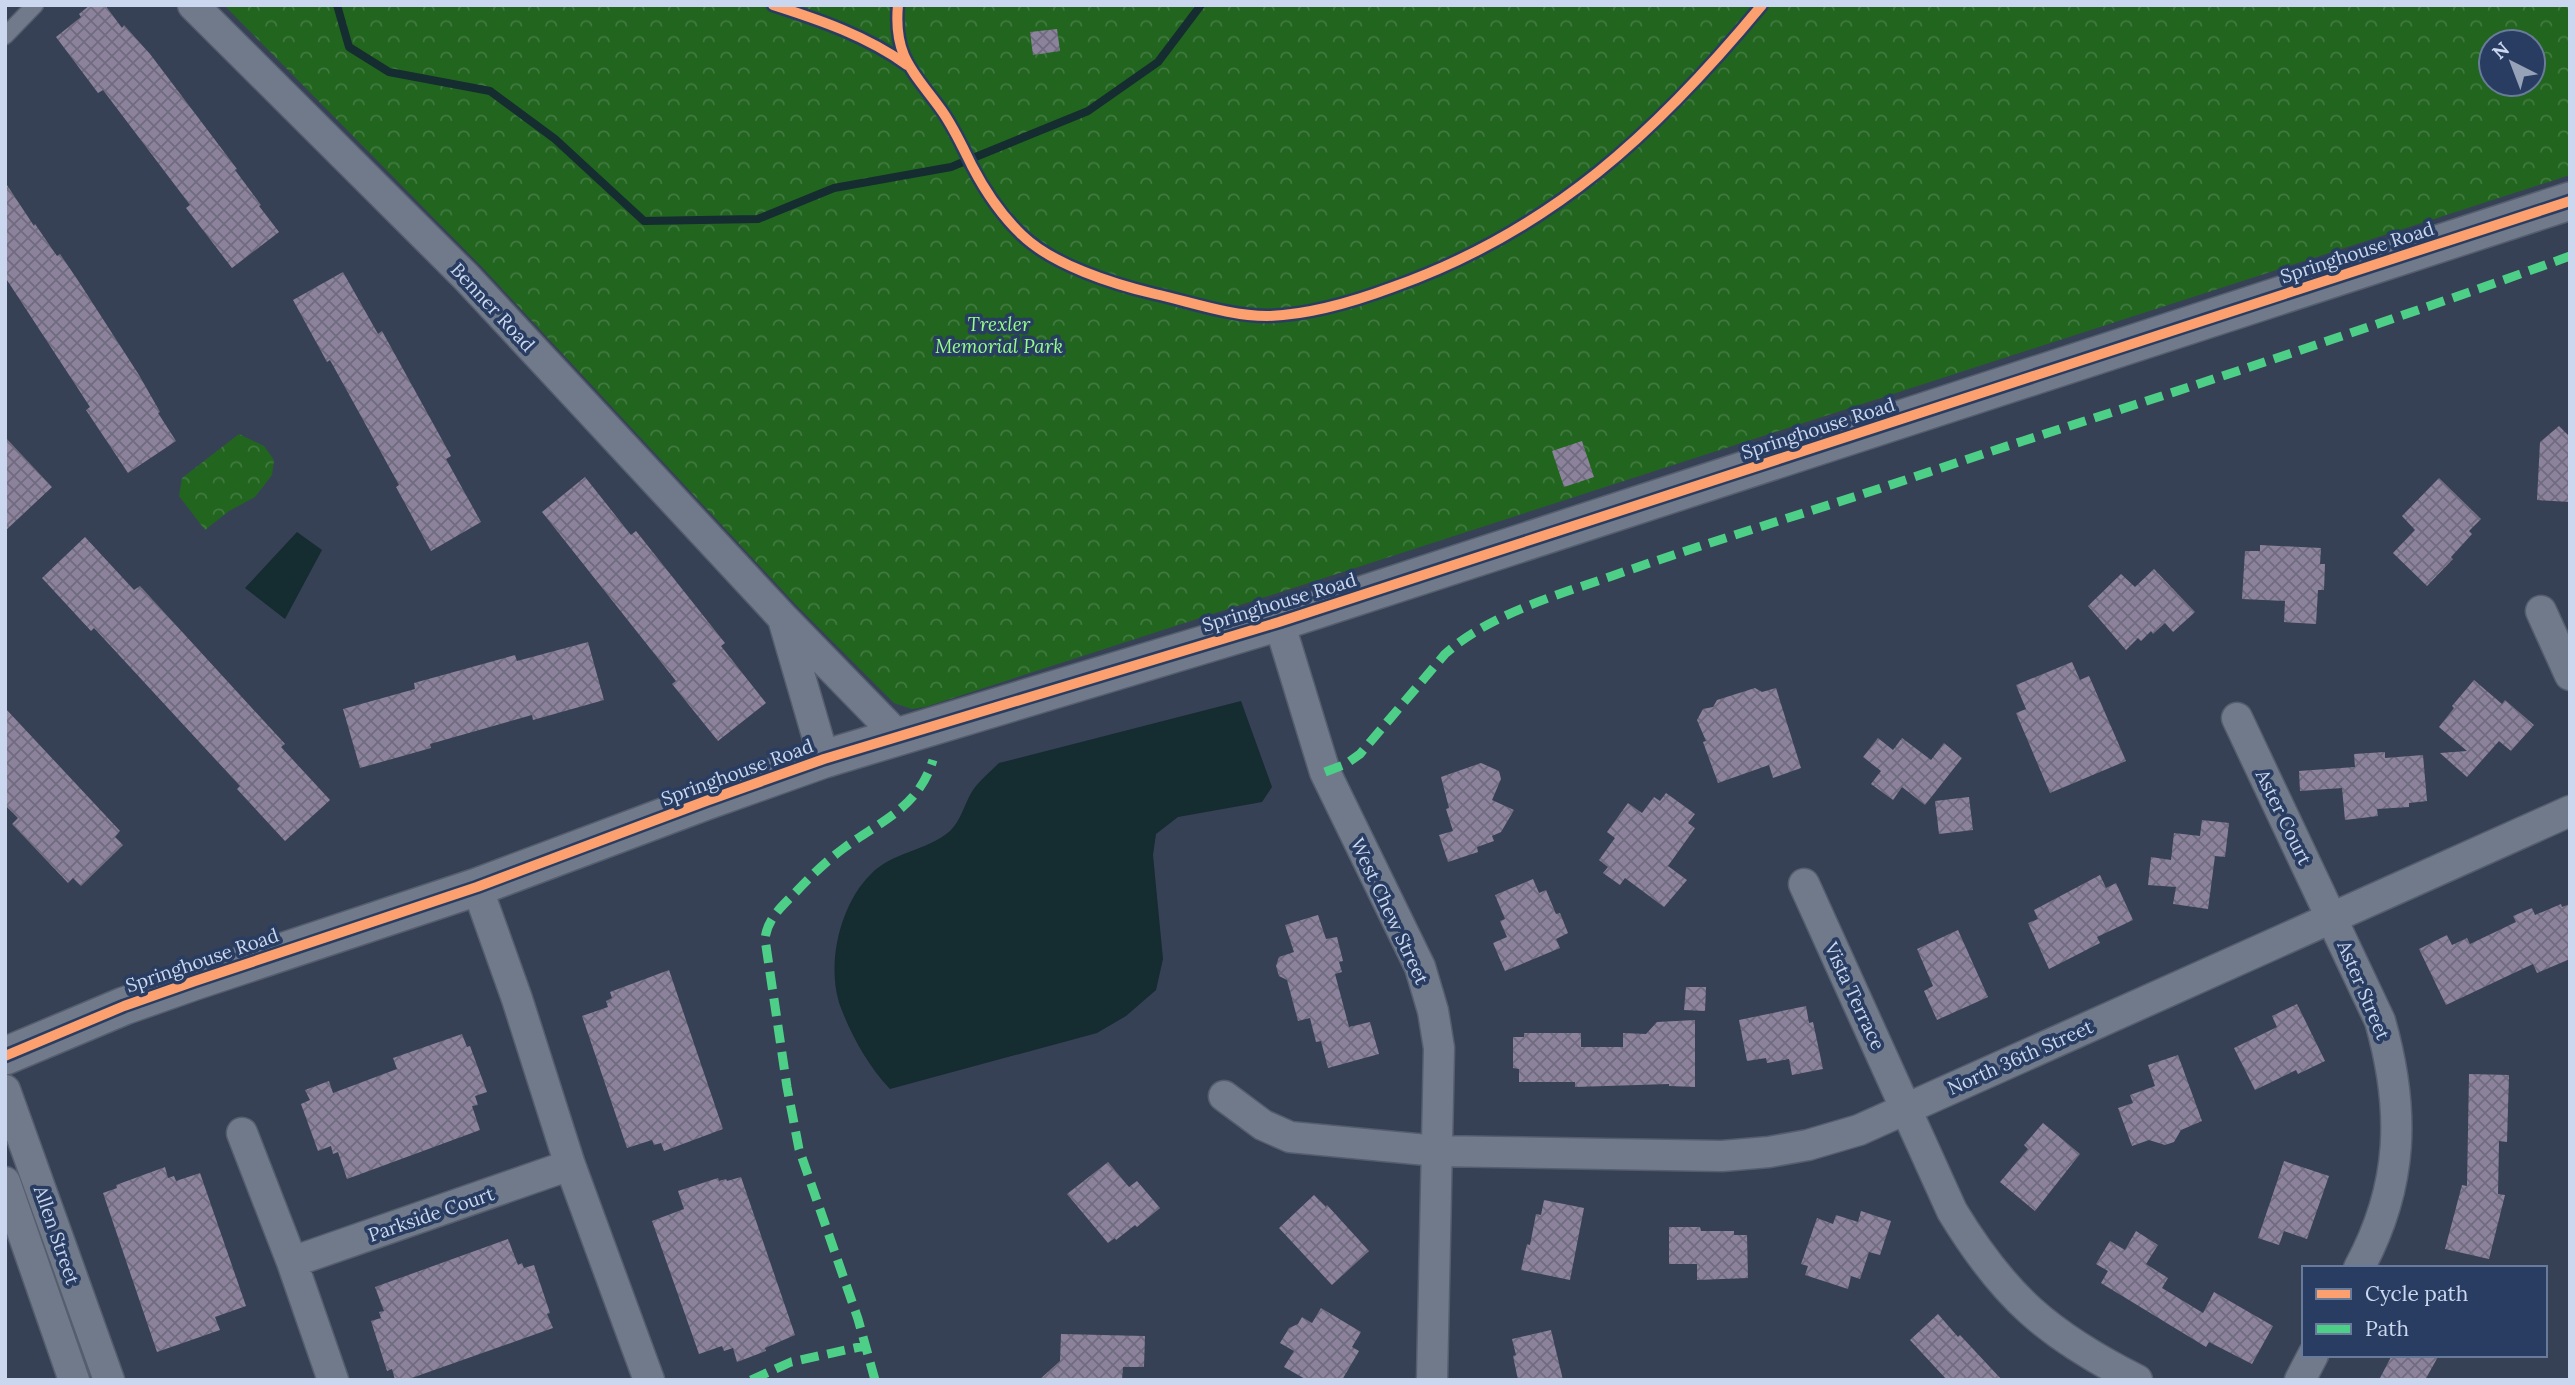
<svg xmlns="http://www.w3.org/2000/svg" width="2575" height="1385" font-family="Lora,serif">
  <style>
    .park { fill: url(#park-crowns); fill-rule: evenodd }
    .water { fill: #152c30 }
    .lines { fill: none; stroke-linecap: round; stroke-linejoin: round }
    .stream { stroke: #152c30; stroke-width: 8 }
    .building { fill: url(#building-cross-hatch) }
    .service-casing { stroke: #545e6f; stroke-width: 19 }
    .minor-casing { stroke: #545e6f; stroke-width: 33 }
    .tertiary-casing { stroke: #545e6f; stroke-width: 40 }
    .service { stroke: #717a8b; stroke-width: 16 }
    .minor { stroke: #717a8b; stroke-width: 30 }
    .tertiary { stroke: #717a8b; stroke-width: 37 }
    .quiet { stroke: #4dcf88; stroke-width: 9; stroke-dasharray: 18 9; stroke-linecap: butt }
    .cycleway-casing { stroke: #293d62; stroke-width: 15 }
    .cycleway { stroke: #fca06f; stroke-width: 10 }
    .labels { text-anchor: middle; stroke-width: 7; stroke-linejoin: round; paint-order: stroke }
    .street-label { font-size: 19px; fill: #cad7ee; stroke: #293d62 }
    .park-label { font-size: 19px; font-style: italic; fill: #96fd8b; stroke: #293d62 }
  </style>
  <defs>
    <pattern id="park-crowns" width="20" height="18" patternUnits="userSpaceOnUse" patternTransform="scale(1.75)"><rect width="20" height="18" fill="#22651f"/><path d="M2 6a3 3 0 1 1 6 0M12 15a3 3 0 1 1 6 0" fill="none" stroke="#417a40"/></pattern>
    <pattern id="building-cross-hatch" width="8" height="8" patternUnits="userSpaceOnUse" patternTransform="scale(1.75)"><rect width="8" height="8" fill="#8c829c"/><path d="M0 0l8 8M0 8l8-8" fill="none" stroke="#706b7e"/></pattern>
  </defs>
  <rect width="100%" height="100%" fill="#364155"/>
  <path class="park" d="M224 5H2570V175L925 707 912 709 894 703 797 606 482 267ZM2491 42H2533V84H2491Z
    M239 434 264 446 274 460 272 475 255 497 229 511 205 530 179 496 182 478Z"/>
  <path class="water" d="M297 532 322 550 285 619 245 588Z
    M1241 701 1272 787 1262 802 1178 817 1156 834 1153 855 1163 959 1156 990 1126 1016 1097 1033 890 1089C869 1067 852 1037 841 1008 825 966 840 904 871 874 892 852 927 851 950 831 961 821 965 802 973 790 980 780 991 771 999 763Z"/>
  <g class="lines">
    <path class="stream" d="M337 5 349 47 389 72 490 91 555 139 644 221 758 219 834 188 951 167 1088 111 1158 62 1201 5"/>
  </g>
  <path class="building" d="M90 5H105L122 28 124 25 150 54 237 169 235 170 261 205 259 206 279 232 232 268 186 208 190 205 103 90 98 93 56 37 81 17 79 14Z
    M1057 29 1060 51 1033 55 1030 32Z
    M5 182 34 226 35 224 57 256 60 254 79 282 139 375 160 412 158 413 176 441 128 473 86 410 90 407 5 277Z
    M343 272 378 334 382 331 451 456 446 459 481 522 431 551 396 487 399 485 330 360 327 362 293 300Z
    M2559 426 2570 437V502L2537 500 2540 442Z
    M5 437 52 487 5 531Z
    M1582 441 1594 477 1564 487 1552 451Z
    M585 477 631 535 636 531 725 643 721 646 766 703 718 741 672 684 676 681 542 512Z
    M2439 478 2481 519 2469 531 2472 534 2451 557 2453 559 2427 586 2393 553 2415 530 2402 516Z
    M85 537 134 590 140 586 285 744 281 747 330 800 285 841 237 789 240 786 94 628 91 631 42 578Z
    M2260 545 2321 548 2320 564H2325L2324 590H2318L2316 624 2284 622 2285 601 2242 599 2245 551H2260Z
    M2154 569 2195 612 2173 632 2165 623 2153 634 2151 631 2141 641 2138 638 2126 650 2088 606 2121 574 2135 587Z
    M588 642 604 700 533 720 532 715 430 744 431 748 360 768 343 709 415 689 414 683 515 655 517 661Z
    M2072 662 2080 680 2089 676 2126 761 2050 793 2016 713 2026 709 2016 685Z
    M2474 680 2502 704 2505 700 2534 725 2511 751 2499 741 2467 777 2440 753 2467 751 2439 727 2454 708 2452 706Z
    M1755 688 1762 692 1776 688 1801 768 1773 778 1769 765 1718 783 1703 742 1706 741 1697 720 1703 709 1713 707 1717 700Z
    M5 708 120 831 115 837 123 845 81 886 73 878 68 883 12 824 18 818 5 805Z
    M1878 738 1893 750 1902 738 1931 760 1944 743 1962 758 1925 805 1902 787 1893 800 1871 784 1881 771 1863 757Z
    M2385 752V758L2423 755 2427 801 2409 803V807L2377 809 2378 816 2345 820 2342 788 2300 791 2299 771 2355 767 2354 754Z
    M1481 763 1499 771 1501 779 1492 800 1514 810 1501 832 1492 836 1494 841 1477 847 1478 852 1448 862 1439 835 1453 831 1446 809 1449 808 1441 777Z
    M1666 793 1695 814 1688 823 1695 828 1668 866 1687 880 1664 907 1625 878 1620 885 1603 873 1608 867 1599 860 1615 838 1607 832 1628 803 1642 813 1654 797 1660 801Z
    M1969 797 1973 830 1939 834 1935 801Z
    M2202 820 2229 823 2225 857 2215 856 2208 909 2173 904 2176 887 2148 885 2151 857 2171 860 2174 833 2200 836Z
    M2100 875 2106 888 2116 883 2133 920 2097 937 2100 943 2049 969 2028 923 2038 919 2034 910Z
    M1533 879 1539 893 1546 890 1556 914 1560 913 1568 933 1556 939 1560 948 1505 971 1493 943 1507 937 1500 921 1505 919 1495 895Z
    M2561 904 2562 907 2570 904V959L2537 973 2533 964 2446 1005 2419 949 2447 935 2452 945 2467 938 2470 944 2516 922 2513 916 2532 908 2535 915Z
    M1318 915 1326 939 1337 937 1343 961 1339 962 1342 972 1335 974 1349 1027 1370 1022 1379 1054 1328 1068 1321 1041 1316 1042 1310 1018 1298 1021 1287 980 1279 976 1276 966 1279 957 1294 952 1285 925Z
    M1958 930 1988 997 1937 1020 1924 991 1933 986 1917 949Z
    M669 970 723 1129 664 1151 661 1143 654 1145 652 1140 627 1148 582 1016 608 1007 606 1001 612 998 610 992Z
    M1686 987H1706L1705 1011 1684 1010Z
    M2297 1004 2325 1061 2298 1074 2296 1070 2255 1090 2234 1048 2277 1027 2272 1016Z
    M1806 1006 1809 1023 1813 1022 1823 1069 1792 1075 1789 1059 1767 1063 1766 1058 1747 1061 1739 1020Z
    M1695 1020V1087L1669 1086V1084L1575 1087V1082H1519V1069L1513 1068V1037H1524V1033H1581V1047H1623V1033L1646 1034 1657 1022Z
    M462 1034 467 1047 470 1046 487 1092 475 1096 478 1105 472 1106 480 1130 347 1179 338 1152 333 1154 331 1146 318 1151 301 1104 310 1100 305 1090 329 1081 333 1093 397 1069 393 1058Z
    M2178 1055 2202 1121 2181 1130 2174 1142 2165 1145 2149 1140 2132 1146 2118 1108 2133 1103 2130 1095 2155 1086 2148 1065Z
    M2469 1074 2509 1075 2507 1142 2499 1141 2498 1194 2505 1195 2489 1259 2445 1249 2462 1185 2467 1186Z
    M2043 1123 2080 1154 2035 1211 2000 1182 2028 1149 2024 1145Z
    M2284 1161 2329 1176 2307 1239 2284 1231 2279 1245 2258 1238Z
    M1108 1162 1129 1187 1137 1181 1160 1208 1137 1227 1135 1225 1116 1240 1115 1238 1108 1243 1067 1194Z
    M165 1167 168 1178 174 1176 176 1181 200 1173 246 1306 215 1317 220 1330 157 1352 103 1193 117 1188 116 1185Z
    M741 1177 795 1335 765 1348 766 1351 737 1362 733 1348 724 1351 722 1346 699 1354 652 1221 684 1209 678 1191 718 1178 719 1181 726 1179 727 1181Z
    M1314 1195 1326 1207 1327 1205 1369 1251 1332 1285 1279 1228Z
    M1544 1200 1584 1208 1570 1280 1521 1270 1527 1244 1530 1245 1536 1214 1541 1215Z
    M1861 1211 1891 1221 1880 1255 1869 1252 1860 1279 1851 1276 1848 1289 1805 1275 1808 1266 1801 1264 1817 1218 1833 1224 1836 1215 1858 1222Z
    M1669 1227H1700L1701 1231H1734V1235H1747L1748 1278 1697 1280V1264H1669Z
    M2136 1231 2158 1245 2146 1264 2168 1278 2162 1288 2203 1313 2214 1292 2273 1326 2252 1364 2209 1342 2206 1347 2101 1283 2108 1271 2096 1264 2110 1241 2125 1250Z
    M508 1239 518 1265 522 1263 524 1268 534 1265 550 1313 547 1314 553 1328 406 1380H395L392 1369 387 1371 371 1321 381 1318 379 1312 384 1311 375 1287Z
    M1321 1308 1361 1332 1352 1347 1359 1351 1342 1380H1307L1284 1367 1294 1351 1280 1343 1289 1328 1298 1324 1302 1317 1312 1323Z
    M1938 1314 1958 1337 1960 1335 2002 1380H1947L1910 1340Z
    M1551 1330 1563 1380H1518L1513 1356 1516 1355 1512 1339Z
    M1061 1334 1145 1336 1144 1367H1123L1122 1380H1039L1060 1361Z
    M2392 1355H2439L2425 1380H2379Z"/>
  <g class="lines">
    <g class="service-casing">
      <path id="service" d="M5 36 35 5"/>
    </g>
    <g class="minor-casing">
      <path id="minor" d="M193 5 466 277 783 618 899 737
        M2541 611 2570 675
        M784 622 824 759
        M1279 622 1325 772 1420 967 1433 1011 1439 1048 1432 1380
        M2237 718 2380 1021C2405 1109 2404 1185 2359 1268
        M1804 884 1952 1211C2004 1297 2048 1335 2137 1380
        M477 887 517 999 570 1165 649 1380
        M5 1090 109 1380
        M1224 1096 1263 1125 1290 1137 1437 1151 1722 1156 1769 1152 1808 1145 1859 1130 2570 811
        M242 1133 292 1262 333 1380
        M5 1182 74 1380
        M292 1262 570 1165
        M2300 1380 2313 1355"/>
    </g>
    <g class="tertiary-casing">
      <path id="tertiary" d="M5 1056 124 1006 195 981 477 887 706 801 824 759 1279 622 2570 201"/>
    </g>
    <use href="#service" class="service"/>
    <use href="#minor" class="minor"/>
    <use href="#tertiary" class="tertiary"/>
    <path class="quiet" d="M1325 772 1346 764 1360 754 1445 654C1488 615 1557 595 1612 576 1686 550 1760 527 1835 503 1898 483 1960 461 2023 441 2206 382 2389 322 2570 256
      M751 1380 791 1362 864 1346
      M875 1380 858 1319 799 1149 787 1087 765 939C767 920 780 908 793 895 809 878 825 862 844 848 882 820 918 808 933 760"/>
    <g class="cycleway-casing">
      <path id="cycleway" d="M773 5C820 20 867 36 907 65
        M898 5C893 58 915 73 942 111 954 128 963 148 972 166 985 191 1001 215 1022 235 1053 265 1113 284 1155 294 1191 302 1230 316 1267 316 1310 315 1353 302 1393 287 1551 231 1657 132 1762 5
        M5 1056 124 1006 195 981 477 887 706 801 824 759 1279 622 2570 201"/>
    </g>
    <use href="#cycleway" class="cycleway"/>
  </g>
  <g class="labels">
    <g class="street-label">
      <text transform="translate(2357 252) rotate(-18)" y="7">Springhouse Road</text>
      <text transform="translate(493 307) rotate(47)" y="7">Benner Road</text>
      <text transform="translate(1818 428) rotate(-18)" y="7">Springhouse Road</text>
      <text transform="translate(1279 602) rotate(-17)" y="7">Springhouse Road</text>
      <text transform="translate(737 772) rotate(-20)" y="7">Springhouse Road</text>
      <text transform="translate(2284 817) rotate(64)" y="7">Aster Court</text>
      <text transform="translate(1390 911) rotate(65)" y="7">West Chew Street</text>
      <text transform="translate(202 960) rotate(-19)" y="7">Springhouse Road</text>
      <text transform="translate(2364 990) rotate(67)" y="7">Aster Street</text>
      <text transform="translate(1855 996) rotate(65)" y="7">Vista Terrace</text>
      <text transform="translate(2020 1057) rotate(-24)" y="7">North 36th Street</text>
      <text transform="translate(431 1214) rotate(-19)" y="7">Parkside Court</text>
      <text transform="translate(57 1235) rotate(71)" y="7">Allen Street</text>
    </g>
    <g class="park-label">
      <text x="999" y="331">Trexler<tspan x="999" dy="22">Memorial Park</tspan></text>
    </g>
  </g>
  <rect width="2575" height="1385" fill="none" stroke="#cad7ee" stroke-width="14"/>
  <rect x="2302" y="1266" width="245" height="91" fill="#293d62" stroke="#697b9a" stroke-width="2"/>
  <rect x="2316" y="1289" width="35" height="10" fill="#fca06f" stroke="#697b9a" stroke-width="2"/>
  <text x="2365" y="1301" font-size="21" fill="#cad7ee">Cycle path</text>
  <rect x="2316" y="1324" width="35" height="10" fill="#4dcf88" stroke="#697b9a" stroke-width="2"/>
  <text x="2365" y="1336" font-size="21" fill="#cad7ee">Path</text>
  <g transform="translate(2512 63) rotate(318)"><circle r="33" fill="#293d62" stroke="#697b9a" stroke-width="2"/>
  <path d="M0-5L12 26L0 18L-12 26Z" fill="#96a2b8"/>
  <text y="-10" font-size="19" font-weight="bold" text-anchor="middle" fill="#cad7ee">N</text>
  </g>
</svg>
